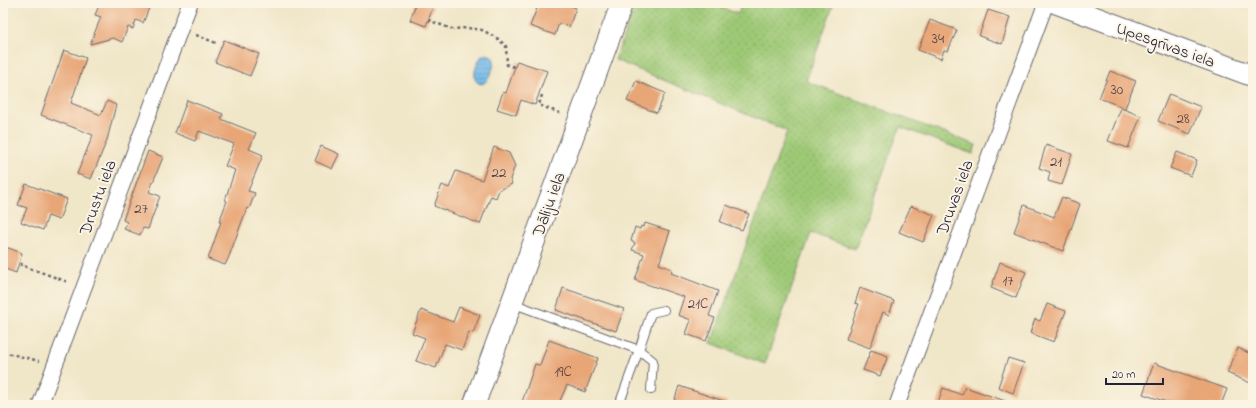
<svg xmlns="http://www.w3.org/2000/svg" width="1256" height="408" font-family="'Indie Flower',sans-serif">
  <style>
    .grass { fill: url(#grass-dots); stroke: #607658 }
    .water { fill: url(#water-rules); stroke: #4a6e92 }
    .building { fill: #e8a576 }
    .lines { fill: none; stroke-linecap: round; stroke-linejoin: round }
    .lane-casing { stroke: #6a676c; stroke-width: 10 }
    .street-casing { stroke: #6a676c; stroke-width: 17 }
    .secondary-casing { stroke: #6a676c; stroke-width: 23 }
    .path { stroke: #6a676c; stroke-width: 2.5; stroke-dasharray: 3 3; stroke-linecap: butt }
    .lane { stroke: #fff; stroke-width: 8 }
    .street { stroke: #fff; stroke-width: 15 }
    .secondary { stroke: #fff; stroke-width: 21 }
    .labels { text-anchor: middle; stroke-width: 4; stroke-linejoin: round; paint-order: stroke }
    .number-label { font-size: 15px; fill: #54434a }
    .street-label { font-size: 17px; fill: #22223b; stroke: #fcf5e5 }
  </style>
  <defs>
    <pattern id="grass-dots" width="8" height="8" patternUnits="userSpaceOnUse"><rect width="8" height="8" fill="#9ec976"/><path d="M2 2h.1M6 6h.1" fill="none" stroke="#88ac67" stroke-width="1.8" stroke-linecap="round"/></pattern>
    <pattern id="water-rules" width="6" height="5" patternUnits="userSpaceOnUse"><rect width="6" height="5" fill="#71b9e9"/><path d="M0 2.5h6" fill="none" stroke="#5c96be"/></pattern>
  </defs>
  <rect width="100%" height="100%" fill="#fcf5e5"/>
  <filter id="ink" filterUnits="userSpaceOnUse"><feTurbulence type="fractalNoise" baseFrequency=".025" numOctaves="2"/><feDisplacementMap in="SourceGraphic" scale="8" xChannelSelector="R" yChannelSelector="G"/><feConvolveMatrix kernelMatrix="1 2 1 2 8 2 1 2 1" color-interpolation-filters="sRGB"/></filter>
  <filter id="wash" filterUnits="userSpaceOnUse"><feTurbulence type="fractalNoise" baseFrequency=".012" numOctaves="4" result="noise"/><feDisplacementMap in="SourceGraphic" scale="16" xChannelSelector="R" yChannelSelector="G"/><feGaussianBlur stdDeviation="0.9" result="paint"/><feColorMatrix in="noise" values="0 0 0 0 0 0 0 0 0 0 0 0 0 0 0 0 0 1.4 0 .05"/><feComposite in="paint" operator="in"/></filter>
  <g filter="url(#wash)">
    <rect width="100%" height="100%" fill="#f0e6c8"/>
    <path class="grass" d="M636 3H710L738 14 742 3H834L806 81 976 145 973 154 900 127 855 249 811 233 765 364 711 343 787 131 615 60Z"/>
    <path class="water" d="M487 54C490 55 493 56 494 60 495 67 486 92 476 81 472 76 477 62 481 57 483 55 484 55 487 54Z"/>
    <g id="blocks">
      <path class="building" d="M100 3H151L143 23 136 20 133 29 128 27 122 42 113 38 90 44 101 17 95 15Z
        M416 3H423L433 7 426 26 410 20Z
        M539 3H563L576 8 569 27 559 23 555 35 530 26Z
        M988 10 1010 17 1002 44 979 36Z
        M930 20 957 30 948 51 944 50 941 59 918 50Z
        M224 40 259 54 250 76 215 62Z
        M64 50 86 58 71 103 101 115 107 101 116 105 107 140 91 179 77 174 93 135 41 115Z
        M517 61 547 71 535 105 521 100 516 115 497 109 503 92 506 93Z
        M1110 71 1136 81 1125 108 1099 98Z
        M636 81 665 93 657 113 627 101Z
        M1169 94 1201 107 1190 134 1158 121Z
        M187 100 223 114 221 119 256 133 249 149 263 155 248 191 255 193 249 209 247 208 228 259 225 265 208 259 221 222H219L227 201 225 200 235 170 225 166 234 144 199 131 195 141 175 133Z
        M1121 108 1141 116 1128 148 1108 141Z
        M1046 145 1072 154 1062 185 1048 181 1050 172 1039 168Z
        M321 146 339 154 332 169 315 161Z
        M494 147 509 153 515 166 510 179 512 184 499 190 496 198 491 196 480 224 434 206 442 185 449 188 456 171 482 180Z
        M148 151 163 157 149 192 160 196 148 229 143 228 140 235 124 229 127 222 123 220Z
        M1177 152 1197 160 1191 176 1170 168Z
        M26 184 67 199 59 220 48 216 43 230 21 222 27 208 18 205Z
        M1062 197 1080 204 1063 251 1014 232 1024 205 1054 217Z
        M726 205 749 214 742 230 720 222Z
        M911 206 934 215 923 242 899 232Z
        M645 223 670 231 659 264 672 269 671 273 718 291 709 316 715 318 706 341 686 334 691 320 678 315 684 297 635 280 644 254 632 250 635 243 631 241 635 227 640 229 641 226 644 227Z
        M3 246 22 253 16 273 3 268Z
        M1000 262 1026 272 1016 298 991 288Z
        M563 288 624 309 616 331 556 310Z
        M860 288 894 301 889 315 883 312 870 348 846 339 859 304 855 303Z
        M1047 304 1066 311 1054 342 1030 333 1035 319 1040 321Z
        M459 307 480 315 473 333 469 332 462 350 445 344 436 368 416 361 425 338 412 333 421 310 453 322Z
        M549 340 598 358 585 392 567 385 558 405H521L535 364 540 365Z
        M1238 348 1253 355V384L1227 373Z
        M871 350 888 356 880 376 863 370Z
        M1008 358 1024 363 1013 393 998 387Z
        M1154 363 1227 389 1221 405H1175L1143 394Z
        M679 386 727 402V405H673Z
        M965 387 1011 403 1010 405H937L943 388 962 395Z"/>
    </g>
  </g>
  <g filter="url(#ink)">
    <use href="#blocks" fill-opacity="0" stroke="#6a676c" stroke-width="1"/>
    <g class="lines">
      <g class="lane-casing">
        <path id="lane" d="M512 303 639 350 619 405
          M651 390 653 361 639 350 651 313 664 310"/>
      </g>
      <g class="street-casing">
        <path id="street" d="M40 405 190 3
          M897 405 1046 3"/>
      </g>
      <g class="secondary-casing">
        <path id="secondary" d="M1056 3 1253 76
          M474 405 622 3"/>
      </g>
      <path class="path" d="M428 20 452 29 468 28 482 30 497 38 506 46 507 65 515 67
        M196 35 216 43
        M542 95 539 105 562 114
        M22 263 21 265 68 282
        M3 352 39 361"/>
      <use href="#lane" class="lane"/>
      <use href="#street" class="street"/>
      <use href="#secondary" class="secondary"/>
    </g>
  </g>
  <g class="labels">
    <g class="number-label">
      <text x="938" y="43">34</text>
      <text x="1117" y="94">30</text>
      <text x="1183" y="123">28</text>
      <text x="1056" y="166">21</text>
      <text x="499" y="177">22</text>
      <text x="141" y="213">27</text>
      <text x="1008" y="285">17</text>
      <text x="698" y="308">21C</text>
      <text x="563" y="376">19C</text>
    </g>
    <g class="street-label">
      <text transform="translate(1166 44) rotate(20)" y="6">Upesgrīvas iela</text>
      <text transform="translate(97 197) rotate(-70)" y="6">Drustu iela</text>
      <text transform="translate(954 197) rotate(-70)" y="6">Druvas iela</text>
      <text transform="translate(548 204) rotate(-70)" y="6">Dāliju iela</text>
    </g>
  </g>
  <rect width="1256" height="408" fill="none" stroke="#fcf5e5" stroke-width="16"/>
  <path d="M1106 378v6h57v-6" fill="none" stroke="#22223b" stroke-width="2"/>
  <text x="1112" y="378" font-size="12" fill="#22223b" stroke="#fcf5e5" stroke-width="3" paint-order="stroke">20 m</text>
</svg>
